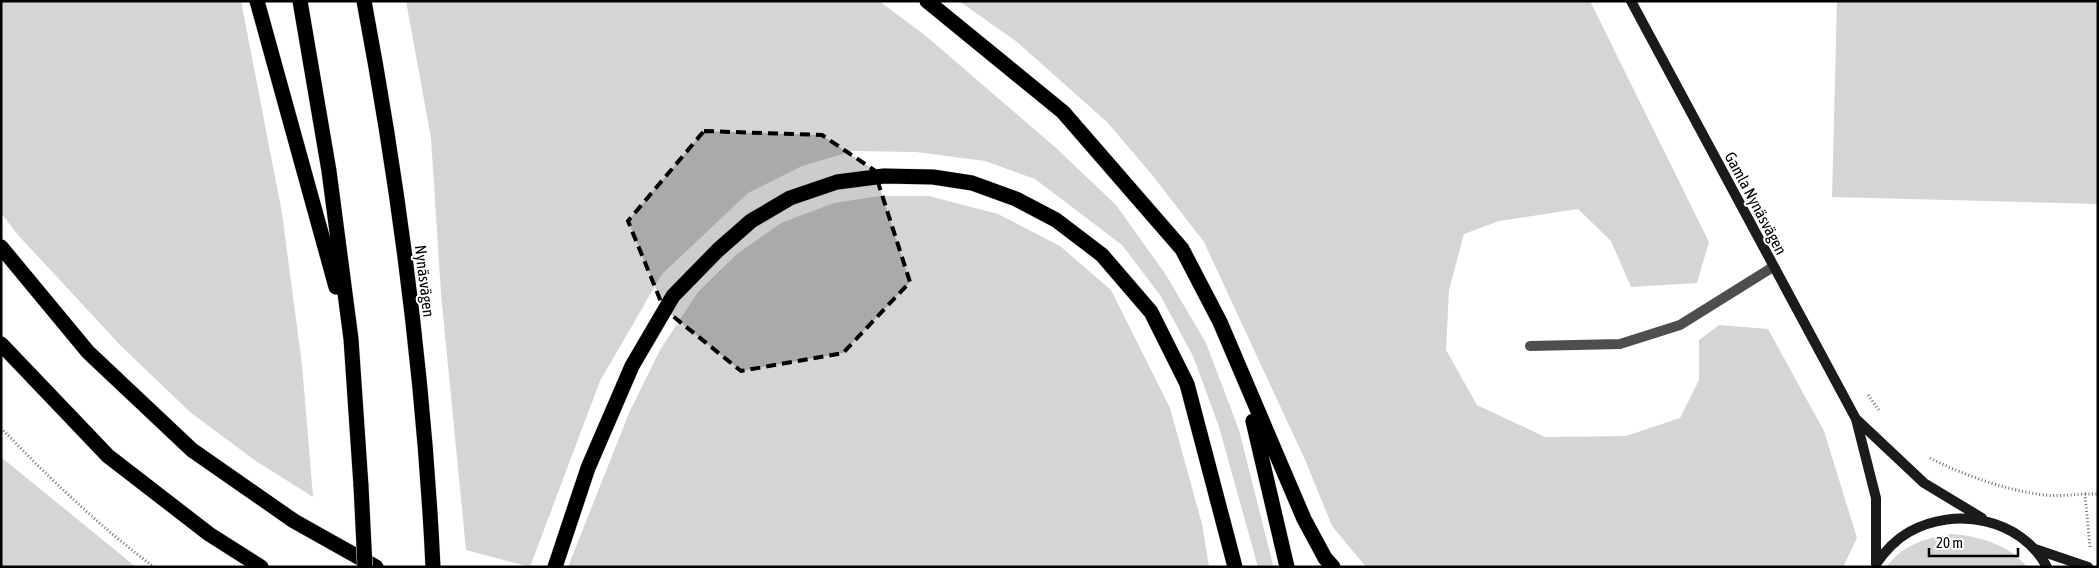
<svg xmlns="http://www.w3.org/2000/svg" width="2099" height="568" font-family="'Asap Condensed',sans-serif">
  <style>
    .green { fill: #d5d5d5 }
    .lines { fill: none; stroke-linecap: round; stroke-linejoin: round }
    .highway-casing { stroke: #dbdbdb; stroke-width: 16 }
    .path { stroke: #707070; stroke-width: 3; stroke-dasharray: 1 2.5; stroke-linecap: butt }
    .lane { stroke: #4e4e4e; stroke-width: 10 }
    .secondary { stroke: #1b1b1b; stroke-width: 10 }
    .highway { stroke: #000; stroke-width: 15 }
    .highway-bridge-casing { stroke: #dbdbdb; stroke-width: 16; stroke-linecap: butt }
    .highway-bridge { stroke: #000; stroke-width: 15 }
    .marked { fill: #000; fill-opacity: 0.2; stroke: #000; stroke-width: 4; stroke-dasharray: 10 6; stroke-linejoin: round }
    .labels { text-anchor: middle; stroke-width: 4; stroke-linejoin: round; paint-order: stroke }
    .street-label { font-size: 16px; fill: #000; stroke: #fff }
  </style>
  <rect width="100%" height="100%" fill="#fff"/>
  <path class="green" d="M1 1H241L282 213 302 365 313 497 253 459 190 412 121 346 18 235 1 213Z
    M406 1H879L926 36 1055 147 1116 205 1166 275 1206 343 1239 430 1273 565 1258 567 1219 427 1193 356 1160 295 1122 245 1035 179 985 161 916 152 853 151 802 166 748 193 662 274 600 381 530 567 466 550 441 294 431 138Z
    M959 1H1590L1709 242 1697 283 1631 287 1611 241 1578 209 1499 221 1464 234 1449 290 1446 350 1477 405 1545 437 1626 436 1680 418 1699 380V340L1719 325 1768 329 1824 431 1857 538 1843 567H1366L1332 526 1306 462 1204 242 1153 176 1107 122 1017 42Z
    M1837 1H2098V204L1832 197Z
    M880 196H929L998 214 1060 246 1111 290 1170 408 1202 524 1209 567H568L629 413 660 350 698 292 737 254 781 223 834 203Z
    M1 457 136 567H1Z
    M1951 534C1978 536 2009 544 2027 567H1886C1904 544 1924 539 1951 534Z"/>
  <g class="lines">
    <g class="highway-casing">
      <path id="highway" d="M257 1 336 287
        M300 1 329 171 351 339 361 486
        M364 1C399 187 424 377 433 567
        M927 1 1063 112 1182 249 1220 322 1304 519 1325 558 1333 567
        M1 247 88 352 192 450 294 521 376 567
        M1 344 108 456 209 534 261 567
        M1253 421 1287 567
        M555 567 588 468 632 366 673 296 718 250 751 221 790 198 837 182 884 176 933 177 972 183 1016 199 1056 220 1102 255 1151 312 1187 384 1235 567"/>
    </g>
    <path class="path" d="M1868 395 1879 410
      M1 428C49 478 99 526 154 567
      M1930 458C1961 474 2003 489 2037 494 2053 497 2069 495 2085 494L2090 547
      M2085 494H2098"/>
    <path class="lane" d="M1530 346 1620 344 1680 325 1773 267"/>
    <path class="secondary" d="M1631 1 1856 419 1876 498V564
      M1856 419 1924 483 1982 518
      M2035 549 2088 567
      M1876 564C1885 551 1895 540 1909 532 1955 506 2021 518 2047 567"/>
    <use href="#highway" class="highway"/>
    <g class="highway-bridge-casing">
      <path id="highway-bridge" d="M361 486 365 567"/>
    </g>
    <use href="#highway-bridge" class="highway-bridge"/>
  </g>
  <path class="marked" d="M704 131 822 135 874 170 910 282 843 353 741 371 664 309 628 221Z"/>
  <g class="labels">
    <g class="street-label">
      <text transform="translate(1756 203) rotate(62)" y="6">Gamla Nynäsvägen</text>
      <text transform="translate(425 281) rotate(83)" y="6">Nynäsvägen</text>
    </g>
  </g>
  <rect width="2099" height="568" fill="none" stroke="#000000" stroke-width="5"/>
  <path d="M1929 548v8h89v-8" fill="none" stroke="#000000" stroke-width="2.5"/>
  <text x="1936" y="548" font-size="15" fill="#000000" stroke="#ffffff" stroke-width="4" paint-order="stroke">20 m</text>
</svg>
